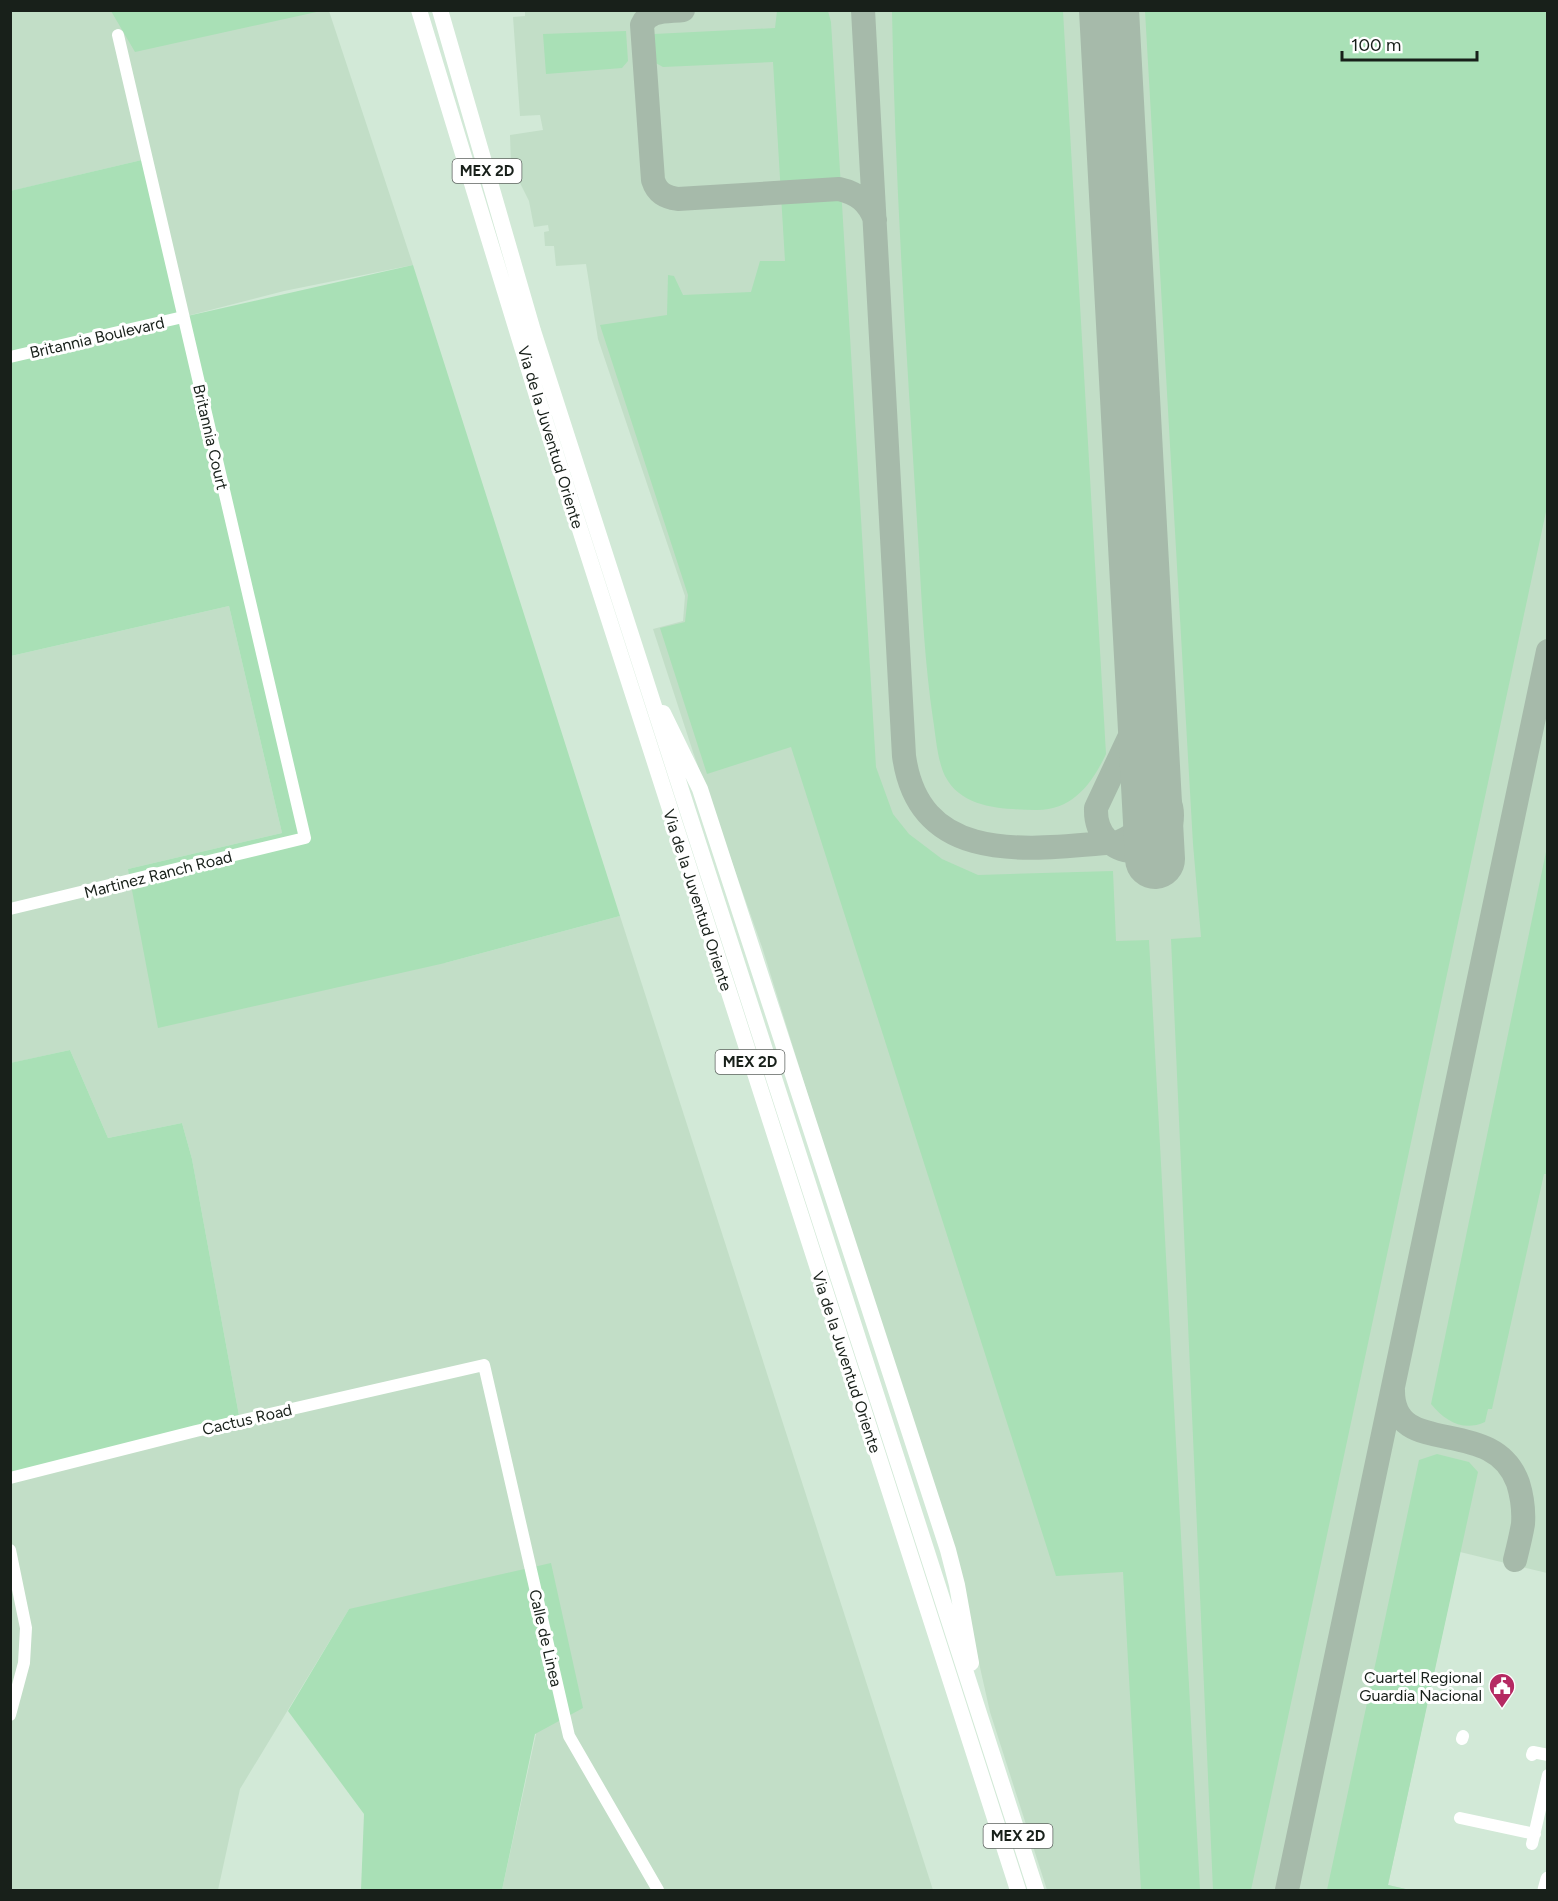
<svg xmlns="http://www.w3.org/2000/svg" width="1558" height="1901" font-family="Figtree,sans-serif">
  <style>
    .built { fill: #c2dec7 }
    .green { fill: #a9e0b6 }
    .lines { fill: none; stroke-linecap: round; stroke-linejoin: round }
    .taxiway { stroke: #a6baaa; stroke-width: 24 }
    .runway { stroke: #a6baaa; stroke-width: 60 }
    .minor { stroke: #fff; stroke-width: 12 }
    .major { stroke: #fff; stroke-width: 15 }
    .highway { stroke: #fff; stroke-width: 16 }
    .labels { text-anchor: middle; stroke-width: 6; stroke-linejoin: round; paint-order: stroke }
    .shield { fill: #fff; stroke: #5d635f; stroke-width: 1.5 }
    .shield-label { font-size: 15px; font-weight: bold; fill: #18201a }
    .street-label { font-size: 16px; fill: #18201a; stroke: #fff }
    .poi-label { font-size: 16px; fill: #18201a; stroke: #fff; text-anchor: end }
  </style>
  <rect width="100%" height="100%" fill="#d2e9d7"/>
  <path class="built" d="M10 11H329L413 265 284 291 183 317 146 159 11 191Z
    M525 11H1547V1573L1460 1552 1388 1885 1410 1890H1047L990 1712 966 1605 762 947 693 752 653 629 683 621 685 596 598 339 586 264 556 266 554 246H545L544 232 549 231 548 225 534 227 529 201 511 165 510 135 543 130 540 115 520 116 513 17 525 16Z
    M229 606 282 833 128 869 445 963 620 916 933 1890H502L536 1734 349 1609 240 1789 218 1890H11L10 1476 240 1421 192 1159 182 1123 108 1138 70 1050 11 1063V656Z"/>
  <path class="green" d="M111 11H321L135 52Z
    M777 11H828L831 22 876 767 893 814 909 834 942 859 978 875 1113 871 1116 941 1149 940 1200 1890H1141L1123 1572 1056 1576 791 747 707 774 660 628 685 622 688 595 600 325 667 315 668 275 674 276 683 295 751 292 760 261H785L773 62 663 67 652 61 651 38 654 34 775 28Z
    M892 11H1063L1106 754C1092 784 1072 811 1035 810 1003 809 962 809 945 776 937 759 936 737 933 719 925 664 922 609 919 554 908 373 895 192 892 11Z
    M1145 11H1547V507L1251 1890H1213L1171 939 1201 937 1193 844Z
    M626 31 628 61 622 68 546 74 543 34Z
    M146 159 183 317 413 265 620 916 445 963 158 1028 128 869 282 833 229 606 11 656 10 191Z
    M1547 847V1174H1544L1492 1409H1488L1485 1422C1463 1432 1445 1421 1431 1404Z
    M70 1050 108 1138 182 1123 192 1159 240 1421 11 1478 10 1063Z
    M1437 1454 1469 1462 1478 1472 1388 1885 1410 1890H1327L1419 1460Z
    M551 1563 583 1708 535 1734 502 1890H361L364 1814 288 1711 349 1609Z"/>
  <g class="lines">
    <path class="taxiway" d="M683 10C668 12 649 9 642 25L653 180C657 193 665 197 678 199L839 189C857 193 869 202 875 220
      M863 10 904 756C920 870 1035 848 1119 842 1139 834 1146 821 1152 801
      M1146 686 1143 708 1096 808C1094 864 1172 865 1172 815 1172 796 1159 791 1153 775 1151 770 1151 762 1150 757
      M1393 1390C1392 1461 1493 1413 1518 1483 1522 1496 1524 1510 1523 1524 1521 1536 1518 1548 1515 1560
      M1287 1890 1548 651"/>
    <path class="runway" d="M1109 10 1155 859"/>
    <path class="minor" d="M10 357 183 317
      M10 909 305 838 118 35
      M10 1478 196 1431 484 1365 569 1736 658 1890
      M10 1550 26 1628 24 1663 10 1715
      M1462 1739 1463 1736
      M1532 1755 1533 1752 1548 1755
      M1460 1818 1535 1834
      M1532 1844 1548 1775"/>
    <path class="major" d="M1545 1890 1548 1879"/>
    <path class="highway" d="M419 10 537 396 1018 1890
      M440 10 533 331 1036 1890
      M663 713 700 789 948 1550 957 1585 971 1663"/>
  </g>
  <defs>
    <g id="civic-pin" transform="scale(1.35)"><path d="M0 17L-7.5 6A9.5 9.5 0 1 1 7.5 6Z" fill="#b52962" stroke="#fff"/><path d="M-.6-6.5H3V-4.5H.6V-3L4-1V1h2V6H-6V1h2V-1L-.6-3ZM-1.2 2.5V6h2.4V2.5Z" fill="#fff"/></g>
  </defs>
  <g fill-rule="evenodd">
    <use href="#civic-pin" x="1502" y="1686"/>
  </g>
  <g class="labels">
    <g class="shield">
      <rect x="452.5" y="159" width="69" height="24" rx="4.5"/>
      <rect x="715.5" y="1050" width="69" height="24" rx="4.5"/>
      <rect x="983.5" y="1824" width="69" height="24" rx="4.5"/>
    </g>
    <g class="shield-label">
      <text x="487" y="176">MEX 2D</text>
      <text x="750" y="1067">MEX 2D</text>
      <text x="1018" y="1841">MEX 2D</text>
    </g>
    <g class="street-label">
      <text transform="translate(97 337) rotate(-13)" y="6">Britannia Boulevard</text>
      <text transform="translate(211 437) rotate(77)" y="6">Britannia Court</text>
      <text transform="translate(551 437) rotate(73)" y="6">Via de la Juventud Oriente</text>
      <text transform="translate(158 874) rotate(-14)" y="6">Martinez Ranch Road</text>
      <text transform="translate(698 900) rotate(72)" y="6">Via de la Juventud Oriente</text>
      <text transform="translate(847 1362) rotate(72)" y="6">Via de la Juventud Oriente</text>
      <text transform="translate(247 1419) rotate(-13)" y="6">Cactus Road</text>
      <text transform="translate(546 1638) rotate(77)" y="6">Calle de Linea</text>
    </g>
    <g class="poi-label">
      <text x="1482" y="1683">Cuartel Regional<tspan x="1482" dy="18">Guardia Nacional</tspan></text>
    </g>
  </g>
  <rect width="1558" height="1901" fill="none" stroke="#18201a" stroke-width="24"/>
  <path d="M1342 51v9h135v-9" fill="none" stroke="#18201a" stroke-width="3"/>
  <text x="1351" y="51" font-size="18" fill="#18201a" stroke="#ffffff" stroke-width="4.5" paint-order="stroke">100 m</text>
</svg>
